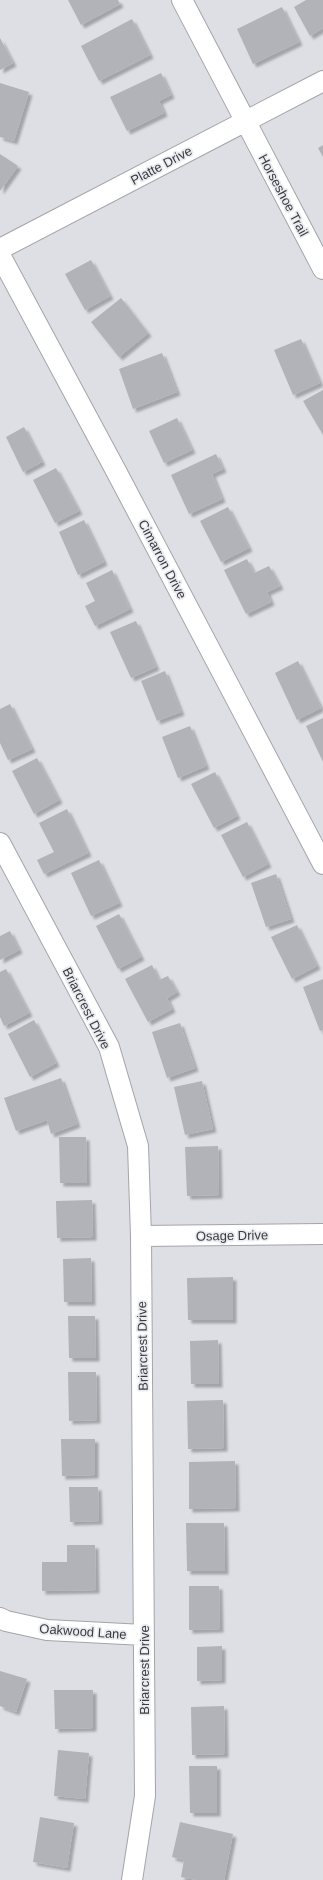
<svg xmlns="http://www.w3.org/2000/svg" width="323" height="1880" font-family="Helvetica,sans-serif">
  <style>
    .building { fill: #b1b3b8; filter: url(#shadow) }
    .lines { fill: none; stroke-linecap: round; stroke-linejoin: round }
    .minor-casing { stroke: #a3a5aa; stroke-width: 22 }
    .minor { stroke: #fff; stroke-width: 20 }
    .labels { text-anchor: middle; stroke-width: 3.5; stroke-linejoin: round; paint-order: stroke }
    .street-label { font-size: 13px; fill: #3a3b3d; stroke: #eaecf1 }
  </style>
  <defs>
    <filter id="shadow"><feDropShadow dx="3.5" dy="3.5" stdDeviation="1" flood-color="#0004"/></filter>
  </defs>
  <rect width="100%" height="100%" fill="#dddfe4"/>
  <path class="building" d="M68 0H118L120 4 81 25Z
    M306 0H323V28L310 36 294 7Z
    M282 7 299 42 253 64 237 29Z
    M132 19 150 55 99 81 81 46Z
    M0 38 13 63 0 70Z
    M161 73 171 95 159 101 164 113 127 131 110 97Z
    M0 83 29 92 14 141 0 137Z
    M323 145V157L318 148Z
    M0 154 18 166 0 191Z
    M91 260 110 296 85 310 65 274Z
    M121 298 148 333 119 357 91 322Z
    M301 339 320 383 293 395 274 350Z
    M162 353 177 392 133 409 119 369Z
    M323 390V435L303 401Z
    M177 418 192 450 164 463 149 431Z
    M24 427 42 462 23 472 6 437Z
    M216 454 223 469 212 474 222 499 189 514 171 475Z
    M56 468 79 511 55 523 33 480Z
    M228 507 249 548 221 562 200 521Z
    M84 520 104 562 78 575 59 532Z
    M247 559 254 573 269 566 280 586 267 592 271 602 246 614 224 570Z
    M112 570 130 609 95 626 85 606 95 601 86 583Z
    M136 621 156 667 131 678 110 632Z
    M298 661 321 708 297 720 275 673Z
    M165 671 181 712 157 721 141 681Z
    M10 704 32 749 8 760 0 743V709Z
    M323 718V762L306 726Z
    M190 726 206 766 178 778 162 737Z
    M37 758 59 800 34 814 12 771Z
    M215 772 237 816 214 828 191 784Z
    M67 809 88 853 44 874 37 860 54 852 39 823Z
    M247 822 268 864 243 877 221 835Z
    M99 860 119 903 91 916 71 873Z
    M276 874 291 919 266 927 251 883Z
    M119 914 141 957 118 969 96 926Z
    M297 925 317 966 292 979 271 937Z
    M10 931 19 950 0 960V936Z
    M152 965 159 980 168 976 177 992 167 998 172 1009 148 1022 125 979Z
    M6 969 29 1013 4 1026 0 1017V972Z
    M323 979V1030L320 1031 303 987Z
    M34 1020 56 1063 30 1077 8 1034Z
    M180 1023 195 1068 167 1078 152 1032Z
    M61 1078 77 1124 51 1134 47 1120 16 1131 4 1098Z
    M202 1081 213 1129 185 1135 174 1087Z
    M59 1137H86L87 1183H60Z
    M218 1146 219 1195 187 1196 185 1147Z
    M92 1200 93 1237 57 1238 56 1201Z
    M91 1258 92 1302H64L63 1259Z
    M233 1277V1320H188L187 1278Z
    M68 1316H95L96 1358H69Z
    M218 1340 219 1384H191L190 1341Z
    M68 1372H96L97 1420 69 1421Z
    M223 1400 224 1448 188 1449 187 1401Z
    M61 1439H95V1475L62 1476Z
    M235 1461 236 1508 189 1509V1462Z
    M69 1487H98L99 1521 70 1522Z
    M186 1523H224L225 1571H187Z
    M67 1545H95L96 1590 42 1591V1562H67Z
    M189 1586H219L220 1629 189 1630Z
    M222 1646V1680L197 1681V1647Z
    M0 1671 27 1679 16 1712 0 1706Z
    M54 1690H93V1728L55 1729Z
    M224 1706 225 1754 192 1755 191 1707Z
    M58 1750 89 1753 85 1799 54 1796Z
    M189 1766H217V1813H190Z
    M40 1817 74 1823 67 1868 33 1862Z
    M180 1822 233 1834 224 1880H197L181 1877 184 1860 172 1857Z"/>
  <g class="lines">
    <g class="minor-casing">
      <path id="minor" d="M182 0 323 269
        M0 249 323 81
        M0 255 115 469 323 864
        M0 843 109 1047 138 1146 141 1236 145 1796 132 1880
        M141 1236 323 1234
        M0 1618 6 1621 47 1630 144 1635"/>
    </g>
    <use href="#minor" class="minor"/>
  </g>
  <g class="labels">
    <g class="street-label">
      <text transform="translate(161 165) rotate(-28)" y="5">Platte Drive</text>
      <text transform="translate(284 195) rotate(62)" y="5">Horseshoe Trail</text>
      <text transform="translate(163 559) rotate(62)" y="5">Cimarron Drive</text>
      <text transform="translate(87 1008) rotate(63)" y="5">Briarcrest Drive</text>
      <text transform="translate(232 1235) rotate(-1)" y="5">Osage Drive</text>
      <text transform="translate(142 1346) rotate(-91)" y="5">Briarcrest Drive</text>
      <text transform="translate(83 1631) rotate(4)" y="5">Oakwood Lane</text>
      <text transform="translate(144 1670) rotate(-90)" y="5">Briarcrest Drive</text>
    </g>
  </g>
</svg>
